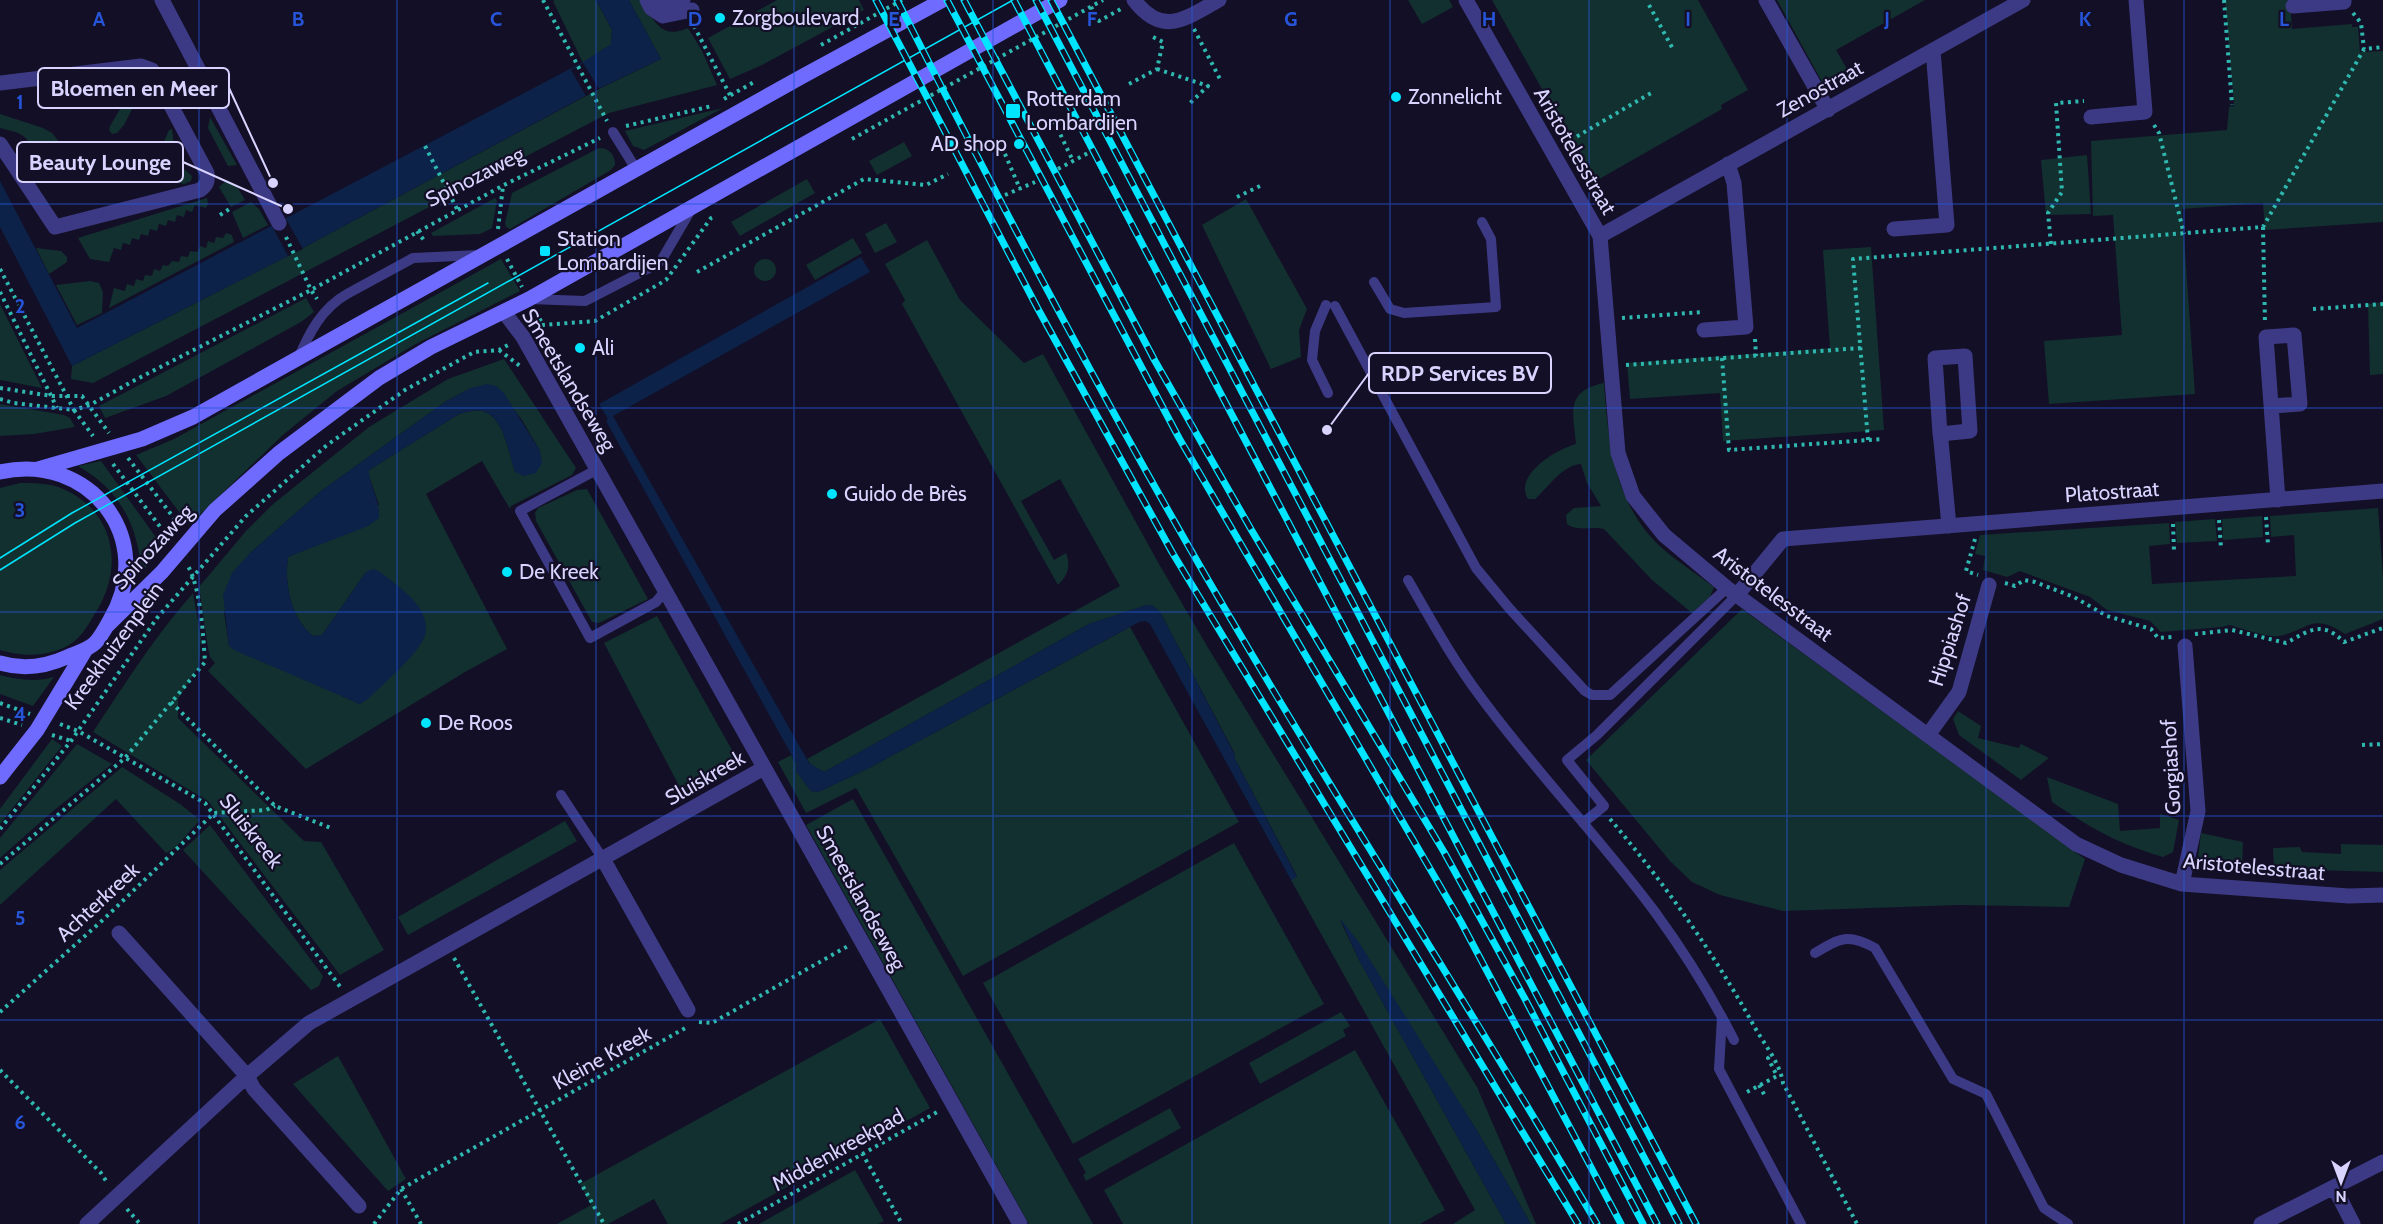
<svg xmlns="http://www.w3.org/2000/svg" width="2383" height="1224" font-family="Cabin,sans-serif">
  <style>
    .green { fill: #12302f; fill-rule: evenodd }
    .water { fill: #0c2248 }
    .pier { fill: #130f26 }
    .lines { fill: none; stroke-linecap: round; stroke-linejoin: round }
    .path { stroke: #2fb8b0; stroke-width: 4; stroke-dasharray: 3 4.5; stroke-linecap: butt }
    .service { stroke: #3d3a85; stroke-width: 10 }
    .pedestrian { stroke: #3d3a85; stroke-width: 15 }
    .minor { stroke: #3d3a85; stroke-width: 15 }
    .secondary { stroke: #6f6bff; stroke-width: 15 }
    .tram { stroke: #00e5ff; stroke-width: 1.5 }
    .rail-casing { stroke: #00e5ff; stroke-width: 7 }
    .rail { stroke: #130f26; stroke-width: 4.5; stroke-dasharray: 14; stroke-linecap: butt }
    .grid { fill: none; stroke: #2655da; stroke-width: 1.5; stroke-opacity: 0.55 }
    .poi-dot { fill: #00e5ff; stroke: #130f26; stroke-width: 2 }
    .labels { text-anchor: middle; stroke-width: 4.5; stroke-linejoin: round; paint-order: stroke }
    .poi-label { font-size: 21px; fill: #d9d4ff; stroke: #130f26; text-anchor: start }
    .street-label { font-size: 21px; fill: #d9d4ff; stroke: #130f26 }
    .grid-label { font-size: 20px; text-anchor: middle; font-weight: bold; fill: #2655da; stroke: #130f26; stroke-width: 4.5; stroke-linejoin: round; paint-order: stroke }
    .leader { fill: none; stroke: #d9d4ff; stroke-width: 2 }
    .callout-dot { fill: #d9d4ff; stroke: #130f26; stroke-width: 2 }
    .callout { fill: #130f26; stroke: #d9d4ff; stroke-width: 2 }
    .callout-label { font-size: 22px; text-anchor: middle; font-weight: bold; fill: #d9d4ff }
  </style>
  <rect width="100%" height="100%" fill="#130f26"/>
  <path class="green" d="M555 0H596L612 30 611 45 583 63 553 1Z
    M629 0H642C654 21 661 40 688 28L702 51 717 85 609 113 93 383 71 379 72 366 288 256 599 89 661 59Z
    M777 0H859L864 10 762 65 730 79 708 38Z
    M1408 0H1449L1453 7 1422 24Z
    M1492 0H1698L1748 90 1721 105 1722 109 1594 182Z
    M1777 0H1925L1836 50 1850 74 1822 82Z
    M2225 0H2290L2292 29 2352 24V27H2358L2360 52 2383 51V222L2265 230 2263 203 2182 209 2195 394 2049 404 2044 341 2122 335 2113 215 2093 216 2091 141 2227 130 2229 107 2234 106Z
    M140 76 147 80 124 125 117 133 112 134 109 130 110 126Z
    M94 85 102 95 99 103 96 105 90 103 80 95 55 96 35 93 63 92Z
    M723 108 644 150 633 146 625 131Z
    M0 114 43 128 52 133 60 143 59 155 50 164 24 171 13 154C29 155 35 142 20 134 14 131 6 130 0 128Z
    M210 117 237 165 228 166 208 128Z
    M172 129 176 162 192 176 191 181 184 184 158 177 151 171 169 130Z
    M904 142 912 156 877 175 869 161Z
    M599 148C609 148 615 154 615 165L611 170 510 229 506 227 505 223 512 193Z
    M2087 155 2091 214 2046 215 2041 160Z
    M807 179 815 193 740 236 731 222Z
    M227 180 236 185 245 200 231 207 219 187Z
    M207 198 208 204 206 208 195 205 192 212 186 210 184 217 177 215 175 222 168 220 166 226 159 224 157 231 150 229 148 236 141 234 139 240 132 238 130 245 123 243 121 250 114 248 109 262 90 259 78 238Z
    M495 198 497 201 492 228 480 234 433 236 431 233Z
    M1246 199 1307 309 1299 330 1301 357 1271 369 1202 225Z
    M251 202 259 209 268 225 243 238 232 212Z
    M886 223 897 242 875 253 865 234Z
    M226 233 232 235 234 242 109 308 114 288 125 291 127 284 134 286 136 279 143 281 145 275 152 276 154 269 160 271 163 265 168 266 172 261 179 262 181 256 188 257 190 251 197 252 200 246 206 248 208 241 214 243 216 237 223 238Z
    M853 238 862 253 815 280 806 265Z
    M927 240 960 300 1024 363 1043 354 1159 564 1207 646 1477 1087 1536 1224H1531L1476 1129 1340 920 1359 960 1506 1224H1453L1475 1210 1291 880 1297 876 1235 759V754L1160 612 1153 606 1147 605 1089 624 824 772 812 766 807 759 1120 586 1060 479 1021 501 1054 560 1066 553C1071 566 1068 575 1058 585L1050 571 902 304 905 300 885 264Z
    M1871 247 1884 430 1723 441 1720 393 1630 399 1627 363 1830 348 1823 250Z
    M36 248 61 251 67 257V262L49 274Z
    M754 270a11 11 0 1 1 22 0a11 11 0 1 1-22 0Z
    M501 259 520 291 414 345 337 391 284 434 189 525 136 455 174 439Z
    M90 281 99 283 103 292 102 313 77 325 56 285Z
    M306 298 314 312 301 322 166 396 105 418 99 406Z
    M2383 302V374L2370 375 2368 304Z
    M0 304 42 388 0 380Z
    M504 359 576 468 572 475 511 506 510 509 482 461 426 494 507 649 465 672 306 769 208 671 215 663 210 657 208 648 199 587 246 531 272 505 369 427 448 379ZM496 386 522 420 540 451 515 472C509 455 505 422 487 413 479 408 468 412 459 414L369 470V476L379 505 308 548 288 557C284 584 291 619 313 636L322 635 366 572 360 704 229 646 224 612 250 553 321 491 445 402 471 388Z
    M1604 383C1608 443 1615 506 1662 548 1678 562 1697 574 1714 587L1710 597 1692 613 1652 580 1604 529C1592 526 1577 532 1567 524L1566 515 1574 508 1601 506 1587 483 1581 464C1561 466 1550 486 1535 499H1528C1513 475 1557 449 1576 444 1573 412 1565 391 1604 383Z
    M0 404 64 415 70 418 75 427 34 434 0 436Z
    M101 461 163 547 141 573C139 526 119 489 78 466Z
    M20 483C33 483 48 483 61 488 116 511 125 569 94 615 90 622 85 631 78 638 58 657 25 658 0 650V488Z
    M587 489 648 599 599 623 592 622 536 521 535 513 538 508 577 490Z
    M2378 508 2383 577V619L2345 634C2311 612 2310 630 2279 636 2269 638 2240 628 2229 625L2222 627 2161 632 2150 621 2107 610 2090 597 2020 571 2007 577 1983 570 1985 556 1975 554 1980 535 2169 523 2170 544 2149 546 2152 584 2296 576 2294 535 2271 537 2270 516Z
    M2262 516 2263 537 2223 540 2222 519Z
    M2215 519 2217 541 2177 543 2175 522Z
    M193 593 201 637 199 666 178 699V718L304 841 321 842 384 950 340 975 208 801 93 732C124 685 155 636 193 593Z
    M1742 609 2085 859 2069 907 1959 905 1783 911 1720 895 1692 882 1670 861 1586 760Z
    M657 616 737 759 722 777 685 797 604 643Z
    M1130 627 1239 822 963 976 856 788 806 813 778 762 791 755 796 763V771L811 791 818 792 869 768Z
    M0 675C17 680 37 682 54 677L33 706 0 694Z
    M1958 711 1981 726 1978 738 2019 748 2021 744 2049 758 2021 780 1959 735 1953 719Z
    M52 739 62 746 0 824V809Z
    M77 744 112 764 53 811 0 858V838Z
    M122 767 180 804 200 820 175 848 166 853 116 799 0 905V870Z
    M2047 777 2118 804 2120 831 2160 828V814L2179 820 2173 852 2163 857C2118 844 2091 828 2052 802Z
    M853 799 1093 1224H1029L806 825Z
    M565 821 577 841 408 935 398 917Z
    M210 825 323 976 319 986 311 990 183 850Z
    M2201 833 2243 842 2242 868 2205 862 2198 857Z
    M1234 843 1324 1004 1073 1144 983 983Z
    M2341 844 2383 845V872L2274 869 2273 848 2300 847 2302 852 2341 854Z
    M1341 1012 1350 1026 1343 1030 1346 1036 1260 1084 1249 1063Z
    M880 1019 930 1108 720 1224H668L654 1199 608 1224H557L591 1205 580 1184Z
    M1355 1050 1445 1210 1420 1224H1123L1104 1190Z
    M338 1056 406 1179 388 1191 293 1084Z
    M1170 1108 1181 1128 1086 1181 1083 1175 1086 1173 1078 1159Z
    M855 1170 884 1221 878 1224H759Z"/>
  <path class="water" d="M596 0H629L661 59 598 89 288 256 72 366 0 227V181L77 328 583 62 611 44 612 30Z
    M861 257 870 272 613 416 809 763 824 772 1089 624 1147 605 1153 606 1160 612 1235 755V759L1297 877 1291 880 1150 624 1146 621 1139 622 869 768 818 792 811 791 796 771V763L606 421 608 419 599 404Z
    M487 384 496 386 504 393 540 451 542 463 536 473 524 476 515 472C509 455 505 422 487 413 479 408 468 412 459 414L369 470C369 486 380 499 379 518L368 526 288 557C284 584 291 619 313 636L322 635 366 572 374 569C386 575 394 583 404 591 416 601 427 615 426 631 424 650 382 685 368 699L360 704 234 650 229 646 223 595 232 573 250 553 321 491 445 402 471 388Z
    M1340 918 1360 944 1476 1129 1531 1224H1506L1359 960Z"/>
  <path class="pier" d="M583 63 599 89 586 96 571 70Z
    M286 219 303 249 288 256 272 226Z"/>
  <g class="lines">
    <path class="path" d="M543 0 607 121
      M2224 0 2232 105
      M1649 5 1674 51
      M1091 7 1099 21 1121 9
      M2353 13 2361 23 2364 49
      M694 26 730 95
      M1194 29 1220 79
      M821 45 902 0
      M1157 69 1208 86 1188 105
      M1129 84 1157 69 1163 42 1153 37
      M724 99 754 82
      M1054 121 1073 161
      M2154 125 2159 133 2184 234
      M626 126 712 106
      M852 139 1103 0
      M1564 144 1651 93
      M425 146 457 209
      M1002 147 1020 189
      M1058 169 1088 153
      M1005 195 1035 182
      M1237 197 1260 186
      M220 215 231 208
      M2263 227 2265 323
      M498 229 503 186
      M417 231 426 243
      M286 237 311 290 317 299
      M2051 244 2048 213 2062 192 2056 103 2084 101
      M507 259 522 287
      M0 269 74 410 90 405 135 380 311 290 504 185 600 138
      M697 272 864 179 926 185 948 174
      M0 292 57 408
      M2313 309 2383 304
      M536 312 543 325
      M1622 318 1702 312
      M536 330 543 325 595 321 666 280 711 218 715 216
      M1755 339 1756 356
      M499 350 520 366
      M1722 358 1729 450 1883 439
      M1626 365 1861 348
      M0 388 52 396H82L109 433
      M0 399 14 403 74 410 93 436
      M1868 440 1853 259 2263 227 2364 49 2383 47
      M128 458 180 526
      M113 464 170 540
      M2266 517 2268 544
      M2219 520 2221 548
      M2173 524 2174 551
      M1975 539 1966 571 1978 575
      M2005 583 2015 586 2024 580 2035 582 2074 597 2107 616 2151 629 2158 638 2173 637
      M2195 634 2232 630 2286 643C2310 630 2322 620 2344 642L2383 628
      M171 702 275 806 331 828
      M0 703 30 714
      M0 718 22 725
      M60 724 78 731 205 803 341 988
      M52 735 71 741
      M2362 745 2383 744
      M1610 819C1665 884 1713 952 1754 1026 1764 1044 1780 1063 1783 1083L1857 1224
      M0 829 71 741 157 618 246 516 327 445 405 390 474 352 499 350 508 345
      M0 864 125 758 205 662C203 634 201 590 188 566
      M454 958 604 1224
      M0 1012 106 917 214 813 266 810 275 806
      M699 1022 712 1023 848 946
      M0 1070 101 1173 108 1184
      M1759 1085 1765 1096
      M1747 1092 1777 1076 1768 1058 1772 1056
      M862 1153 902 1224
      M401 1189 421 1224
      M127 1209 140 1224
      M374 1224 401 1189 687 1027
      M738 1224 939 1111"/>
    <path class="service" d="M613 132 636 169
      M1374 282 1390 309 1404 313 1496 307 1491 239 1482 222
      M529 299 585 301 651 267 661 261 692 208
      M1326 305 1315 331 1312 360 1328 393
      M1335 306 1476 568 1509 608 1585 691 1592 695H1610L1727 588
      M298 359C309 333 322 308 347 294L413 258 479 255
      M598 469 520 511 590 638 656 602 665 591
      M1408 580C1431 620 1453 660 1480 696 1535 771 1600 838 1655 912 1685 953 1711 995 1734 1040
      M561 795 603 859
      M1583 823 1604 806 1567 760 1597 735 1737 595
      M1815 953C1840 938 1848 933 1875 948L1953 1079 1986 1094 2044 1208 2068 1224
      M1722 1017 1719 1069 1801 1224"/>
    <path class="pedestrian" d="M162 0 279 223"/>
    <path class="minor" d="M647 0 651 8 663 16 692 10
      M663 0 674 4 683 0
      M1134 0C1163 38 1186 18 1219 0
      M1466 0 1600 236 1618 453 1633 496 1664 535 1727 588 2076 844 2121 865 2182 884 2349 896 2383 895
      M1766 0 1828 110
      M2293 6 2344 2V0
      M0 83 141 66 152 70 207 173C208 181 207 185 200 190L55 227 0 144
      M2091 117 2145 112 2136 0
      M1894 229 1947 225 1933 50
      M1600 236 2023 0
      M504 312 523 337 1020 1224
      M1704 330 1746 327 1734 183 1728 164
      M2272 406 2300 404 2294 335 2266 337 2278 500
      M1940 434 1970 431 1965 356 1935 358 1940 434 1941 441 1949 526
      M1737 595 1783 539 2383 491
      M1928 735 1959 692 1989 585
      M603 859 688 1010
      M2182 884 2198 811 2185 646
      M119 933 247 1076 254 1089 359 1206
      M2334 1187 2353 1224
      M87 1224 247 1076 309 1023 764 768
      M2261 1224 2383 1162"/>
    <path class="secondary" d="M38 469 142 439 193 417 803 76 943 0
      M0 472C90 452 158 539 110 620 106 627 101 637 95 643 88 650 76 653 67 657 45 667 23 670 0 663
      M107 626 162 572 215 510 279 453 379 378 431 347 529 299 1060 0
      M0 777 37 730 86 649"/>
    <path class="tram" d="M0 558 72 513 488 283
      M0 570 75 523 1013 0"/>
    <g class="rail-casing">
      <path id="rail" d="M876 0 1038 309 1172 552 1578 1224
        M897 0C1006 214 1118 429 1241 636 1357 833 1482 1026 1597 1224
        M947 0 1179 438 1461 922 1621 1224
        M964 0 1155 361 1252 531 1444 852 1525 999 1643 1224
        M1014 0 1657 1224
        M1036 0 1679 1224
        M1051 0 1696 1224"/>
    </g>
    <use href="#rail" class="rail"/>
  </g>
  <path class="grid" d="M199 0V1224M397 0V1224M596 0V1224M794 0V1224M993 0V1224M1192 0V1224M1390 0V1224M1589 0V1224M1787 0V1224M1986 0V1224M2184 0V1224M0 204H2383M0 408H2383M0 612H2383M0 816H2383M0 1020H2383"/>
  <g class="poi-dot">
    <circle cx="720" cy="18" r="6"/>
    <circle cx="1396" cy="97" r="6"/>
    <rect x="1005" y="103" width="16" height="16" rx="3"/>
    <circle cx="1019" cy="144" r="6"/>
    <rect x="539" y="245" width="12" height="12" rx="3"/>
    <circle cx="580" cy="348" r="6"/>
    <circle cx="832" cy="494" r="6"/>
    <circle cx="507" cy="572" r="6"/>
    <circle cx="426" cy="723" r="6"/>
  </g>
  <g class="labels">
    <g class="poi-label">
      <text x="732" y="25">Zorgboulevard</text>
      <text x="1408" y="104">Zonnelicht</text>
      <text x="1026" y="106">Rotterdam<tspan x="1026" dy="24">Lombardijen</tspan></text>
      <text x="1007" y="151" text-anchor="end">AD shop</text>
      <text x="557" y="246">Station<tspan x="557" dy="24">Lombardijen</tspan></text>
      <text x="592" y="355">Ali</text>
      <text x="844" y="501">Guido de Brès</text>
      <text x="519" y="579">De Kreek</text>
      <text x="438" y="730">De Roos</text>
    </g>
    <g class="street-label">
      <text transform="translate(1820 89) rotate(-29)" y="7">Zenostraat</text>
      <text transform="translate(1575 151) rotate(60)" y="7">Aristotelesstraat</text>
      <text transform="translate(475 177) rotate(-27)" y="7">Spinozaweg</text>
      <text transform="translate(569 380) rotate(59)" y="7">Smeetslandseweg</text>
      <text transform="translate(2112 492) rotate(-4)" y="7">Platostraat</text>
      <text transform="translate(153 547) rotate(-47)" y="7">Spinozaweg</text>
      <text transform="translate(1773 594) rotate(37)" y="7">Aristotelesstraat</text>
      <text transform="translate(1950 640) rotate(-72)" y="7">Hippiashof</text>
      <text transform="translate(114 646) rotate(-54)" y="7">Kreekhuizenplein</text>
      <text transform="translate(2171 767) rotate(-93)" y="7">Gorgiashof</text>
      <text transform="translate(705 778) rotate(-30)" y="7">Sluiskreek</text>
      <text transform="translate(251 831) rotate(52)" y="7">Sluiskreek</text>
      <text transform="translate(2254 867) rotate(5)" y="7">Aristotelesstraat</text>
      <text transform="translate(861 898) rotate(61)" y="7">Smeetslandseweg</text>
      <text transform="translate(98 902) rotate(-43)" y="7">Achterkreek</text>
      <text transform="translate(602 1058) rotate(-29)" y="7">Kleine Kreek</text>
      <text transform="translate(838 1150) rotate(-29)" y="7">Middenkreekpad</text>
    </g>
  </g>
  <g class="grid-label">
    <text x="99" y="26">A</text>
    <text x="298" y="26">B</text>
    <text x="496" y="26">C</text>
    <text x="695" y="26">D</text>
    <text x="894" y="26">E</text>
    <text x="1092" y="26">F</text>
    <text x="1291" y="26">G</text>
    <text x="1489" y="26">H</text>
    <text x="1688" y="26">I</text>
    <text x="1887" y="26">J</text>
    <text x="2085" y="26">K</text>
    <text x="2284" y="26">L</text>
    <text x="20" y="109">1</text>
    <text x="20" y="313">2</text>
    <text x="20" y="517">3</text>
    <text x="20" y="721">4</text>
    <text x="20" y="925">5</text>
    <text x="20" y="1129">6</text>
  </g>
  <path class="leader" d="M273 183L229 88M288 209L183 162M1327 430L1369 373"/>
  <g class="callout-dot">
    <circle cx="273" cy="183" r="6"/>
    <circle cx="288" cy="209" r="6"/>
    <circle cx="1327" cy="430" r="6"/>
  </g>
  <g class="callout">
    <rect x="38" y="68" width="191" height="40" rx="6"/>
    <rect x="17" y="142" width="166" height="40" rx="6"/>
    <rect x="1369" y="353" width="182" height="40" rx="6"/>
  </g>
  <g class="callout-label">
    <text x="134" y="96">Bloemen en Meer</text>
    <text x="100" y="170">Beauty Lounge</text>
    <text x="1460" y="381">RDP Services BV</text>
  </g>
  <g transform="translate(2341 1182) rotate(180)" stroke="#130f26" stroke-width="4.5" paint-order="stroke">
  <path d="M0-4.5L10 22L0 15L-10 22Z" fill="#d9d4ff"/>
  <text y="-9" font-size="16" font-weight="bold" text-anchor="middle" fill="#d9d4ff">N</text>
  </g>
</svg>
